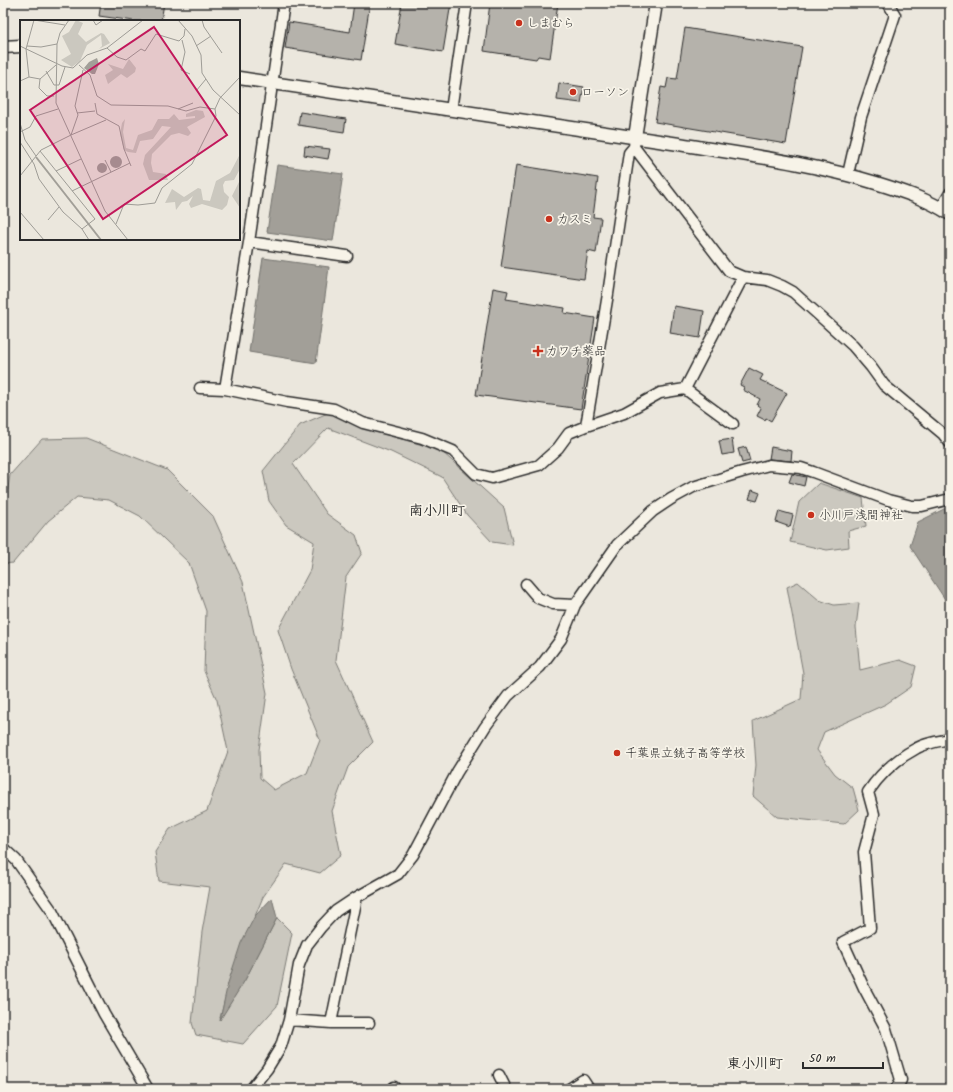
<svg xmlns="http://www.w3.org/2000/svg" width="953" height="1092" font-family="Kalam,'Klee One',sans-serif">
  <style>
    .green { fill: #cbc8bf; stroke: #7b7a75 }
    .water { fill: #a29f98; stroke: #72716c }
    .building { fill: #b5b2ab; stroke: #2b2b2b }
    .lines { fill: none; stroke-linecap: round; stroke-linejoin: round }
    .minor-casing { stroke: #2b2b2b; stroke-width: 13 }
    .tertiary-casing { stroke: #2b2b2b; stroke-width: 15 }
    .minor { stroke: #f7f3e8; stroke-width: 10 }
    .tertiary { stroke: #f7f3e8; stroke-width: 12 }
    .poi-dot { fill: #c8321e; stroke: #f7f3e8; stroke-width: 1.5 }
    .labels { text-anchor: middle; stroke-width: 3.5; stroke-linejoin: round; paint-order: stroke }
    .poi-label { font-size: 12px; fill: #2b2b2b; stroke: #f7f3e8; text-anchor: start }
    .quarter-label { font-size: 14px; font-weight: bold; fill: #2b2b2b; stroke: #f7f3e8 }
    .inset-river { fill: none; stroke: #a29f98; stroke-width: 2 }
    .inset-road { fill: none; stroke: #9e9c96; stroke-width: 1 }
    .view { fill: #c2185b; fill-opacity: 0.15; stroke: #c2185b; stroke-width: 2 }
    .inset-edge { fill: none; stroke: #2b2b2b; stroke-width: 2 }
  </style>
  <rect width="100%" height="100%" fill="#ebe7dd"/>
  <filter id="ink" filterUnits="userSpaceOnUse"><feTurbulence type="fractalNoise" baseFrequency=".025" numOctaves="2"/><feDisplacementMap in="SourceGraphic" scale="8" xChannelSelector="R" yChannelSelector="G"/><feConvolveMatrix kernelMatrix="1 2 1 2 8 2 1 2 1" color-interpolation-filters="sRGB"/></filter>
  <g filter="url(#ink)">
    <path class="green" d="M330 412 360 427 440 450 504 508 513 545 492 542 467 515 442 477 391 452 328 428 293 464 327 514 356 535 362 553 346 577 336 660 373 742 348 767 332 811 341 855 320 873 286 864 263 897 233 969 220 1018 245 980 277 918 292 933 277 1006 243 1044 196 1035 192 1023 202 932 210 887 159 881 155 852 170 829 207 811 228 751 217 700 204 671 206 611 189 563 140 516 109 500 77 497 48 521 13 563 3 564V520L10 475 42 439 86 438 167 470 213 516 243 582 267 693 259 750 260 778 274 790 307 773 320 740 291 669 278 630 310 570 314 542 286 525 269 501 263 471 300 425Z
      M819 483 863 498 866 526 848 531 849 547 827 550 790 542 799 502Z
      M798 582 819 600 834 605 859 603 856 627 860 670 900 660 916 666 911 687 886 704 824 732 817 750 835 774 853 788 859 810 844 824 777 817 753 796 756 765 753 721 801 699 803 673 787 587Z"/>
    <path class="water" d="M277 165 343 174 333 241 267 232Z
      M263 258 329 267 316 363 249 352Z
      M950 508V607L910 546 918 522 944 509Z
      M272 898 277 918 245 980 220 1020 228 983 241 943 255 916Z"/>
    <path class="building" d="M101 3H164L161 21H134L99 16Z
      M354 3H370L361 60 285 48 289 22 350 32Z
      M402 3H451L443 52 395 44Z
      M490 3 497 5 498 3H558L550 58 538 56 536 59 484 51Z
      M685 28 802 47 786 144 655 122 661 87 666 88 668 78 677 79Z
      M559 83 584 87 581 103 557 100Z
      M300 112 346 119 344 132 298 125Z
      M305 146 330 149 328 159 304 155Z
      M516 165 598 178 593 217 601 218 596 253 588 251 584 279 501 267Z
      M493 288 508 291 506 299 565 308 564 313 595 318 581 409 476 395Z
      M674 306 704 311 700 338 670 333Z
      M749 368 763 375 760 380 787 393 771 421 766 418 765 420 757 416 761 408 757 405 760 399 743 390 744 387 740 385Z
      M732 439 734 453 722 455 719 441Z
      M746 447 750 461 742 463 738 449Z
      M771 447 792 451 791 461 769 459Z
      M792 474 806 477 804 486 789 482Z
      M752 490 760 493 757 501 749 499Z
      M779 511 793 515 790 527 776 522Z"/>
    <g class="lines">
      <g class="minor-casing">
        <path id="minor" d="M451 110 467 3
          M635 137 634 147 729 271 743 277 767 280 782 286 793 292 853 346 871 367 884 385 943 434 950 443
          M848 174 861 117 895 15 888 3
          M941 208 950 193
          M249 242 347 256
          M200 388 225 389 287 402 334 409 363 423 422 438 453 451 476 474 492 478 539 465 558 448 569 433 586 426 624 413 660 393 685 389 733 424
          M225 389 249 242 284 3
          M685 389 743 277
          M586 426 608 294 629 153 634 147
          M526 584 538 598 553 604 575 605
          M3 848 16 860 52 911 104 1014 148 1089
          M289 1020 331 1023H369
          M331 1023 357 897
          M499 1075 506 1089
          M394 1087 395 1089
          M251 1089 267 1069 281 1046 289 1020 299 965 307 945 321 927 336 911 357 897 398 874 413 855 457 772 485 727 508 696 540 667 561 639 575 605 617 545 653 511 671 499 693 487 742 472 769 465 801 468 813 472 888 500 912 506H922L950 499
          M569 1089 583 1080 589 1089
          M896 1089 901 1080 886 1029 864 988 843 942 870 928 864 852 874 814 868 792C880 774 898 758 917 748 926 743 940 741 950 739"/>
      </g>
      <g class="tertiary-casing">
        <path id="tertiary" d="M3 47 21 46
          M239 78C386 101 533 121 679 144 746 155 812 163 876 183 902 191 927 199 950 214
          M635 137 656 3"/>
      </g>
      <use href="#minor" class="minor"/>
      <use href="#tertiary" class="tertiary"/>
    </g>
  </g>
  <g class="poi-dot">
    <circle cx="519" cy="23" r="4"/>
    <circle cx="573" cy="92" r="4"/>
    <circle cx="549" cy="219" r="4"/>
    <path d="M536 345h4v4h4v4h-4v4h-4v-4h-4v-4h4z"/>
    <circle cx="811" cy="515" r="4"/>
    <circle cx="617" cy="753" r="4"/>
  </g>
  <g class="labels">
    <g class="poi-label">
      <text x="527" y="27">しまむら</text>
      <text x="581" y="96">ローソン</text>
      <text x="557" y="223">カスミ</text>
      <text x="546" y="355">カワチ薬品</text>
      <text x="819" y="519">小川戸浅間神社</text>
      <text x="625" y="757">千葉県立銚子高等学校</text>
    </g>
    <g class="quarter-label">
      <text x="437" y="515">南小川町</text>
      <text x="755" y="1068">東小川町</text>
    </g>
  </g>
  <g transform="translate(20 20)">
    <rect width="220" height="220" fill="#ebe7dd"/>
    <path d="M56 0 63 3 58 14 66 22 81 13 84 14 90 23 79 29 82 26 81 15 67 25 60 41 52 47 41 40 51 34 42 16 49 12ZM109 39 116 48 115 52 107 58 101 54 88 64 85 55 93 50 88 44 103 49ZM176 90 183 91 185 97 167 107 171 113 168 116 159 113 151 115 132 134 131 143 133 152 146 154 148 160H129L123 144 125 135 151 107 142 106 133 119 120 121 116 133 108 132 104 130 100 114 102 103 105 99 103 112 106 128 113 130 118 115 132 110 138 99H149L154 94 159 100 175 98V96L166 97V94ZM220 134V149L214 160 205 161 203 165 204 172 209 177 207 185 202 190 182 184 171 188 169 184 173 176 167 181 162 182 156 190 155 182 145 183 152 169 164 177 178 168 181 169 183 180 190 181 196 161 210 153ZM220 160 219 176 220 188 212 176Z" fill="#cbc8bf"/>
    <path d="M77 38 79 44 75 54H72L64 48 69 42ZM90 142a6 6 0 1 1 12 0a6 6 0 1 1-12 0ZM77 148a5 5 0 1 1 10 0a5 5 0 1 1-10 0Z" fill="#a29f98"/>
    <path class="inset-river" d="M16 137 81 220"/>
    <path class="inset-road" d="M49 0 40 13 37 24 36 83 85 191 108 220M73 0 76 5 83 0M158 0 172 16 181 35 182 53 193 70 220 95M182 0 184 7 202 33M162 20 165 32 161 50 170 54M0 26 42 46 53 48 67 35 87 28 123 0M7 26 21 27 37 24M176 26 191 16M87 28 97 37 106 40 121 29 125 31 136 14 159 21 164 16 165 9M59 45 70 55 77 76 91 85 148 86 166 91 180 87 195 89M26 51 34 65H39L45 47M9 57 6 29 14 0 45 5M20 59 19 68 27 76H34M0 61 9 57 20 59 36 45M176 71 186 59M75 83 77 94 99 106 104 129 111 146M158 89 173 83M57 93 75 91M0 103 5 120 16 136M0 112 10 107 16 96 38 89M51 115 86 100M0 122 14 144 19 159 43 192 62 209 69 220M20 131 75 199 62 209M85 140 91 152M36 151 61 139M0 156 21 130 51 115 58 95 55 86 63 50M52 171 110 143M0 192 24 220M28 200 39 187M96 204 104 184 118 185 135 183 142 168 172 144 196 96 195 89 200 78 220 57"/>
    <path class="view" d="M134 7 207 115 83 199 10 90Z"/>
    <rect width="220" height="220" class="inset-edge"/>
  </g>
  <rect width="953" height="1092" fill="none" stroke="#f7f3e8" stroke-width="16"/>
  <rect x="8" y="8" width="937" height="1076" fill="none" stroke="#2b2b2b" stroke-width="1.5" filter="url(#ink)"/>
  <path d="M803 1062v6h80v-6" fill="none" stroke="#2b2b2b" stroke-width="2"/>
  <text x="809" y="1062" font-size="12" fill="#2b2b2b" stroke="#f7f3e8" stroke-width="3" paint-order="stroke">50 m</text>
</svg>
